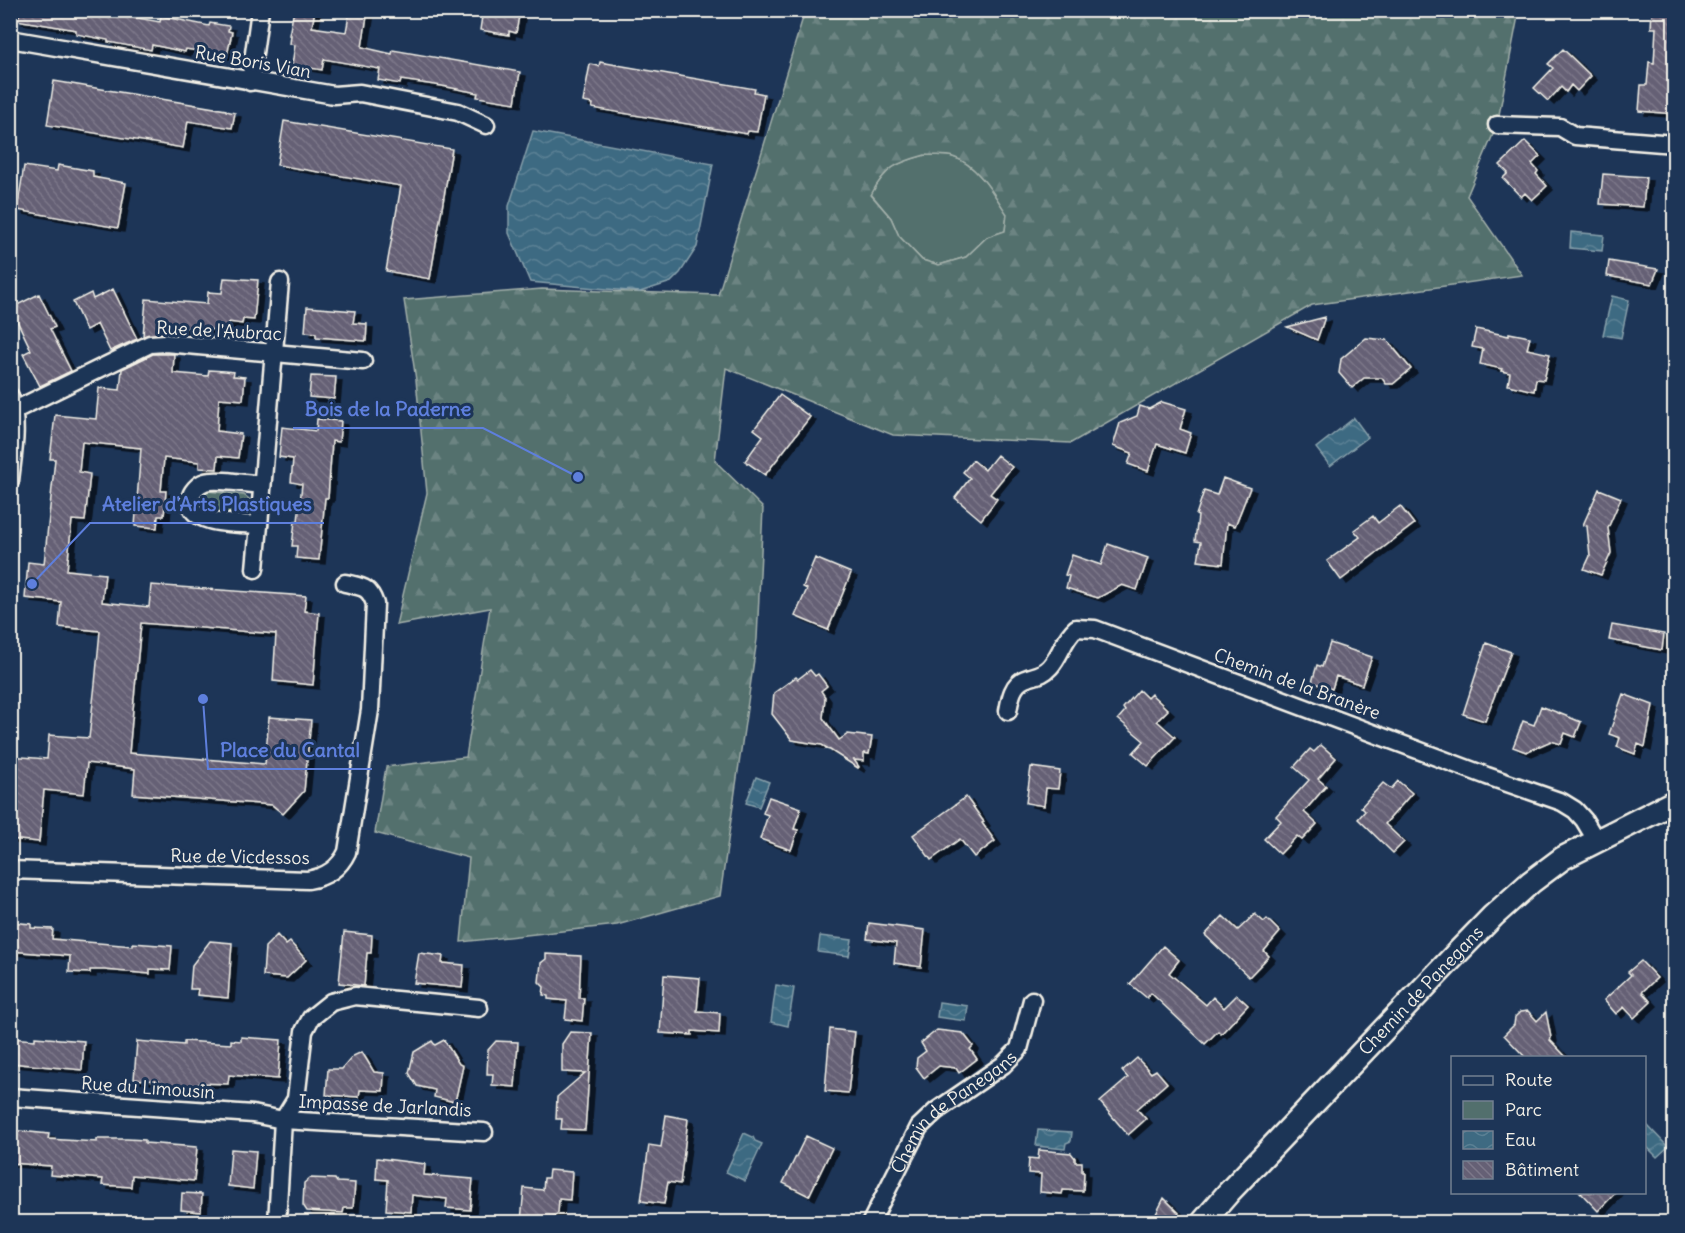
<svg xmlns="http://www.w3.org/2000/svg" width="1685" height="1233" font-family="Delius,sans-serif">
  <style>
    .green { fill: #526f6d; stroke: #a3b0aa; stroke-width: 1.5 }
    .forest { fill: url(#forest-firs); stroke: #a3b0aa; stroke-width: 1.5; fill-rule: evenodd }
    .water { fill: url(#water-waves); stroke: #87a0ab; stroke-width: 1.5 }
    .building { fill: url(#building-back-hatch); stroke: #f4f1e8; stroke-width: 1.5; filter: url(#shadow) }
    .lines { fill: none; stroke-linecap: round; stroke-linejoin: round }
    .street-casing { stroke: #f4f1e8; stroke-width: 21 }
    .secondary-casing { stroke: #f4f1e8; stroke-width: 27 }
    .street { stroke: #1d3557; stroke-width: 16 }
    .secondary { stroke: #1d3557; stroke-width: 22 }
    .labels { text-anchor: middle; stroke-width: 6; stroke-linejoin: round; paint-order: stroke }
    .street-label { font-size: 18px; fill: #f4f1e8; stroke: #1d3557 }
    .leader { fill: none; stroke: #5e7fdd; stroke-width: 2 }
    .callout-dot { fill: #5e7fdd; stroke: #1d3557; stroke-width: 2 }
    .callout-label { font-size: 20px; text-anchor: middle; font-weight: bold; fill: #5e7fdd; stroke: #1d3557; stroke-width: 6; stroke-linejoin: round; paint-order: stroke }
  </style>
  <defs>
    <pattern id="forest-firs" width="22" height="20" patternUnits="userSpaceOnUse" patternTransform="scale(1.5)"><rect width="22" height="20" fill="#526f6d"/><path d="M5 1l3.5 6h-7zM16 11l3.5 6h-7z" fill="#6c8482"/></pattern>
    <pattern id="water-waves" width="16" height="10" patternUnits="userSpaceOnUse" patternTransform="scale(1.5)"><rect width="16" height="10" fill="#3e6a82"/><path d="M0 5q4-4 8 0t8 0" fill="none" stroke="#5a8094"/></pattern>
    <pattern id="building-back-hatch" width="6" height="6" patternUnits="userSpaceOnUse" patternTransform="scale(1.5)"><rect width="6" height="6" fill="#656075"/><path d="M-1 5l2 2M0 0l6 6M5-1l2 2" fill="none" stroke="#7c7789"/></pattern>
    <filter id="shadow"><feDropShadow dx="6" dy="4" stdDeviation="0" flood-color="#0009"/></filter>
  </defs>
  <rect width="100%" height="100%" fill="#1d3557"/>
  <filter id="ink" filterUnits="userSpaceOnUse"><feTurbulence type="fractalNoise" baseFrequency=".0167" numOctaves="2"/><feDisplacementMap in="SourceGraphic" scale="12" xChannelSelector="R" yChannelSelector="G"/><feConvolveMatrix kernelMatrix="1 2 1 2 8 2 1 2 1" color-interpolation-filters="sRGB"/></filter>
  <g filter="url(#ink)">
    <path class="green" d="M925 155C933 156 945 154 953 157 977 164 994 194 1007 214L1005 231 987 237 966 257 939 265 922 260 899 236 891 218 871 194C887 167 895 163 925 155Z
      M208 491 244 495 249 499 250 504 243 513C229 512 205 515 200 500L203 494Z"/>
    <path class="forest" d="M805 11H1519L1497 125 1467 196 1522 275 1312 305 1071 443 893 435 726 368 715 461 763 508 757 639 720 896 617 925 461 942 469 858 375 833 386 767 466 757 490 608 396 625 427 493 416 380 404 300 542 289 718 295ZM925 155C933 156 945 154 953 157 977 164 994 194 1007 214L1005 231 987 237 966 257 939 265 922 260 899 236 891 218 871 195C885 167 896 163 925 155Z"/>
    <path class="water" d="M533 131 713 164 697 247 680 273 671 282 640 292 530 282 509 233V206Z
      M1571 232 1604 235 1602 251 1570 248Z
      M1612 296 1629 300 1621 338 1603 335Z
      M1354 418 1368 437 1330 466 1316 448Z
      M756 777 769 782 759 807 746 803Z
      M820 936 852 940 849 956 818 952Z
      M776 985 794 988 788 1026 771 1022Z
      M939 1002 968 1006 966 1021 937 1017Z
      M1647 1125 1668 1147 1657 1157 1645 1145V1127Z
      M1038 1130 1072 1132 1071 1141 1066 1143 1065 1149 1036 1146Z
      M744 1133 753 1137 755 1141 762 1144 745 1181 726 1172Z"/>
    <path class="building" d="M21 10H110L109 13 160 22 161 16 209 26 210 23 229 26 228 31 232 32 227 56 186 49 185 52 152 45 151 50 108 42V40L76 34V30L16 20Z
      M294 10H315L312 27 346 32 350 10H368L362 47 392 54 393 50 520 72 515 103 477 97 478 93 442 86 401 80 400 84 378 80 380 69 324 59 322 70 292 65 295 45 290 44 291 35H289Z
      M483 10H520L516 33 509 31V35L480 30Z
      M1652 10H1674V114L1639 111 1641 85H1647L1649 62 1654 63 1656 28H1651Z
      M1563 49 1591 76 1577 91 1571 85 1566 92 1561 87 1548 101 1534 88 1553 68 1548 64Z
      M600 62 755 89 754 92 764 94 757 132 748 131 747 134 592 108 593 104 583 102 590 64 599 66Z
      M54 81 226 110V111L235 113 232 128 188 121 183 148 47 125Z
      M284 121 452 149 430 279 386 271 401 186 277 165Z
      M1525 141 1540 156 1532 164 1538 171 1536 174 1547 186 1532 200 1525 193 1521 197 1503 178 1508 173 1500 165Z
      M58 165 93 171V177L126 183 118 228 17 210 24 166 57 171Z
      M1603 174 1646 177 1643 207 1600 204Z
      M1609 261 1658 269 1652 284 1607 276Z
      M224 278 258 280 254 320 243 319 242 324 229 322V331L181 327V331H177L176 333H164L143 336 146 299 207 304 208 292 222 293Z
      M113 289 137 339 110 351 97 324 86 330 73 302 91 293 93 299Z
      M39 294 55 327 50 329 71 371 40 386 23 354 31 350 11 308Z
      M307 307 355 311 353 323 367 324 366 341 316 337V333L305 332Z
      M1325 317 1317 340 1287 327Z
      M1476 329 1509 336V333L1530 337 1527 349 1550 354 1544 380 1536 379 1534 391 1508 385 1510 373 1501 371 1502 369 1480 364 1483 349 1472 347Z
      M1366 338 1387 340 1411 369 1393 384H1386L1382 378H1364L1352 388 1339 373 1341 359Z
      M153 354H174L173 373 208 376 209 370 225 371 234 372 233 376 245 377 243 400 219 398 217 431 241 434 238 458 218 456 217 469 199 468V462L164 458 161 491H166L164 516H158L157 528 135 526 141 448 82 442 79 472 90 474 85 521 72 520 67 570 105 574 102 602 149 607 151 585 306 596 304 611 319 613 313 685 273 681 276 634 141 623 129 753 265 764 269 717 311 720 304 791 283 814 272 805 133 794 135 769 87 763 84 794 44 790 39 842 10 839V756L47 759 49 735 89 738 95 684 100 631 59 627 61 602 25 598 28 562 44 564 55 459H50L55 415 96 419 99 388 120 390 122 369Z
      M311 376 336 377 334 399 309 397Z
      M780 395 810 417 765 475 745 461 763 436 754 429Z
      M1162 402 1186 409 1180 429 1191 433 1185 453 1157 444 1148 471 1128 464 1132 453 1113 446 1120 423 1137 416 1140 406 1149 409Z
      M317 419 341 421 339 442 332 441 328 498H325L319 560 296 558 297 546H292L295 521H298L302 484 291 482 293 459 279 457 282 427 316 431Z
      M997 455 1012 467 990 494 997 499 981 520 955 498 970 478 963 472 973 460 985 470Z
      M1223 478 1250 488 1235 526 1227 523 1223 564 1198 561 1201 542 1195 541 1198 516 1196 515 1204 491 1217 495Z
      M1599 489 1621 498 1608 528 1611 553 1601 575 1584 569 1590 556 1587 526 1583 525Z
      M1400 506 1414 524 1341 580 1327 561 1360 537 1354 530 1373 516 1378 523Z
      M1108 544 1148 558 1137 590 1122 585 1098 598 1066 588 1069 576 1065 575 1072 555 1101 565Z
      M815 558 851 573 828 630 795 616 807 589 803 587Z
      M1612 625 1664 634 1662 650 1609 640Z
      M1330 643 1372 657 1362 685 1336 676 1332 689 1312 682 1317 665 1322 667Z
      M1486 643 1511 652 1485 721 1463 714Z
      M810 670 815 676 818 674 827 686 821 691 825 697 823 718 839 740 848 734 872 737 869 754 864 753V761L854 760 859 767 858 768 830 750 826 749 827 748 822 745 792 740 772 714 774 693 796 677 798 679Z
      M1139 690 1147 698 1151 694 1168 710 1157 721 1175 737 1148 766 1133 753 1144 741 1118 719 1125 711 1123 708Z
      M1623 694 1653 705 1645 747 1638 744 1635 754 1617 747 1620 738 1609 734Z
      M1541 706 1581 722 1575 737 1565 733 1561 744 1551 741 1526 752 1513 747 1523 721 1534 725Z
      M1321 745 1336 758 1318 779 1326 786 1304 812 1317 824 1302 840 1297 836 1280 854 1264 839 1281 821 1276 816 1309 780 1294 767 1310 749 1314 752Z
      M1031 767 1060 771 1058 789 1046 788 1044 806 1026 803Z
      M1398 781 1412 793 1385 824 1404 842 1393 853 1358 819 1365 811 1361 807 1383 783 1391 789Z
      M769 797 801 808 794 829 798 830 791 850 760 839 768 815 763 813Z
      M966 797 984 822 982 823 995 841 974 857 960 839 931 860 913 835Z
      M1255 914 1264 922 1267 919 1280 932 1264 951 1269 956 1249 977 1205 935 1223 916 1238 930Z
      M11 922 31 924V928L53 929 52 939 133 946V943L172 946 170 970 150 969V974L104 970H90V973L69 972 70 956 10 951Z
      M869 923 925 930 921 967 894 963 896 943 867 939Z
      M344 932 372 935 371 953H367L364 986 339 983Z
      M277 935 286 945 290 942 306 960 287 978 263 976 265 947Z
      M210 941 232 943 228 998 197 995 198 989H190L192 965Z
      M1163 946 1179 960 1169 973 1206 1005 1213 997 1224 1008 1237 995 1248 1005 1221 1034 1218 1031 1205 1044 1151 993 1147 998 1130 984Z
      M419 953 443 956 442 963 464 965 462 988 414 983Z
      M546 954 581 956 579 998H584L582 1021 565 1019 567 1001 548 999V996L543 995 544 987 539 982 541 963 546 959Z
      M1641 961 1657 978 1642 992 1651 1002 1634 1018 1624 1007 1616 1014 1604 1000 1631 975 1628 972Z
      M664 975 700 978 697 1011 720 1013 719 1033 692 1031V1035L660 1033Z
      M1528 1011 1537 1021 1546 1012 1551 1038 1550 1040 1567 1058H1526L1504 1035 1514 1025 1515 1017 1520 1012Z
      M830 1029 855 1032 848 1093 825 1091Z
      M937 1030 963 1033 973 1046 970 1049 977 1059 959 1073 956 1068 939 1066 924 1078 916 1067 917 1058 926 1051 921 1043Z
      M570 1032 592 1033 585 1130 561 1129 562 1119H556L557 1097 585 1073 562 1072V1044Z
      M35 1037 84 1041 82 1070 10 1063V1038L35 1040Z
      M241 1037 281 1040 278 1079 229 1075 228 1084 200 1083 194 1087 158 1085 159 1081 134 1079 137 1041 184 1045V1041L231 1044V1040L241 1041Z
      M444 1040 459 1064 463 1066 455 1102 434 1097 435 1090 417 1086 409 1073 414 1052 432 1041 435 1045Z
      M496 1041 518 1042 515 1087 492 1085 493 1074H487L488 1050Z
      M362 1052 374 1072 384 1073 383 1091 360 1090 359 1097 326 1095 328 1069H342L353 1056Z
      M1137 1058 1151 1073 1156 1070 1167 1083 1137 1109 1146 1119 1128 1135 1100 1102 1128 1078 1122 1071Z
      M666 1115 688 1119 680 1184 668 1182 664 1204 641 1201 649 1145 661 1147Z
      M10 1130 49 1134 48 1139 97 1142V1139H127L145 1140V1143L197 1147 194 1181 132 1175 131 1187 102 1185 103 1179 50 1175 51 1166 10 1163Z
      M806 1136 832 1148 809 1196 783 1183Z
      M231 1149 256 1151 253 1189 228 1186Z
      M1039 1150 1071 1153 1075 1158V1162H1082V1172H1084L1083 1191 1063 1190 1062 1194 1040 1192 1041 1174 1028 1173 1029 1158 1038 1159Z
      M377 1158 425 1164 424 1175 473 1179 470 1210 446 1208 447 1199 412 1195 411 1212 386 1210 388 1180 376 1179Z
      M549 1170 572 1172 570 1200 559 1199 558 1213 547 1222 521 1221 524 1188 543 1190 544 1178H548Z
      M310 1178 335 1179 337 1182 355 1183 353 1208H344L343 1213 307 1211 303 1205 304 1183Z
      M1580 1192H1616L1598 1211Z
      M182 1193 202 1194 201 1212 181 1210Z
      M1164 1198 1179 1213 1174 1222H1152Z"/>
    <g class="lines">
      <g class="street-casing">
        <g id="street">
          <path d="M10 11 11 10"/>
          <path d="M10 39 334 95 360 93 458 112 486 125"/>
          <path d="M250 82 260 10"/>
          <path d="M1497 125 1560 127 1575 136 1674 144"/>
          <path d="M10 396C19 424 13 453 10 481"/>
          <path d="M15 410 150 344 165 343 363 361"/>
          <path d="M262 485C249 484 216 478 205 482 198 484 191 492 190 499 188 527 241 523 259 525L280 282"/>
          <path d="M255 569 259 525"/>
          <path d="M1008 711C1010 700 1012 684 1025 679 1034 675 1042 676 1050 667 1061 655 1063 639 1076 628L1095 629 1487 776 1562 802 1575 810 1584 820 1596 840"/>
          <path d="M10 870 308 880C326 877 339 869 347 852L370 710 375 604C369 586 362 587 345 583"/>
          <path d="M10 1097 253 1114 283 1120 484 1132"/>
          <path d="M277 1222 283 1120 296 1099 304 1031 311 1018 331 1002 355 996 479 1008"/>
          <path id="s1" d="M871 1222 919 1127 936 1111 1003 1065 1019 1049 1032 1000"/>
        </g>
      </g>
      <g class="secondary-casing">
        <g id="secondary">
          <path id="s2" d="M1203 1222 1229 1192 1455 955 1493 916 1531 882 1563 858 1674 802"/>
        </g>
      </g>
      <use href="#street" class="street"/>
      <use href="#secondary" class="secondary"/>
    </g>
  </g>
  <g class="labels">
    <g class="street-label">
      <text transform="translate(253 62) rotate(10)" y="6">Rue Boris Vian</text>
      <text transform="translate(219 331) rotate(3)" y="6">Rue de l'Aubrac</text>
      <text transform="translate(1297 684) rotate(20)" y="6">Chemin de la Branère</text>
      <text transform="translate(240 857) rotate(1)" y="6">Rue de Vicdessos</text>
      <text dy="6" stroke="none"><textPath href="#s2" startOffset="318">Chemin de Panegans</textPath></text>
      <text transform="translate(148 1088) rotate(4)" y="6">Rue du Limousin</text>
      <text transform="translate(385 1106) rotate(3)" y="6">Impasse de Jarlandis</text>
      <text dy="6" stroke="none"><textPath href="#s1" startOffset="141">Chemin de Panegans</textPath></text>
    </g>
  </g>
  <path class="leader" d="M578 477L483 428H293M32 584L90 523H324M203 699L208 769H372"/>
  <g class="callout-dot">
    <circle cx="578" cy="477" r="6"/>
    <circle cx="32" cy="584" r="6"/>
    <circle cx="203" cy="699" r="6"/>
  </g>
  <g class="callout-label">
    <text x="388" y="416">Bois de la Paderne</text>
    <text x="207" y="511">Atelier d'Arts Plastiques</text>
    <text x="290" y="757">Place du Cantal</text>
  </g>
  <rect width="1685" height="1233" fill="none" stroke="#1d3557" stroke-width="36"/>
  <rect x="18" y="18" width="1649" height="1197" fill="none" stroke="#f4f1e8" stroke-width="2" filter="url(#ink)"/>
  <rect x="1451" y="1056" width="195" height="138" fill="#1d3557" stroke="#738091" stroke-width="1.5"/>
  <rect x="1463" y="1076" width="30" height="9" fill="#1d3557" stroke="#738091" stroke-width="1.5"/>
  <text x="1505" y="1086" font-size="18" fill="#f4f1e8">Route</text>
  <rect x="1463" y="1101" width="30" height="18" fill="#526f6d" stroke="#738091" stroke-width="1.5"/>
  <text x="1505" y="1116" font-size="18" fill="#f4f1e8">Parc</text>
  <rect x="1463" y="1131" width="30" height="18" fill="url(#water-waves)" stroke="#738091" stroke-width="1.5"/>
  <text x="1505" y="1146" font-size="18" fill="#f4f1e8">Eau</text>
  <rect x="1463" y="1161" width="30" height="18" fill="url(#building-back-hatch)" stroke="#738091" stroke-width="1.5"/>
  <text x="1505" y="1176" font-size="18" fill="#f4f1e8">Bâtiment</text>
</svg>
